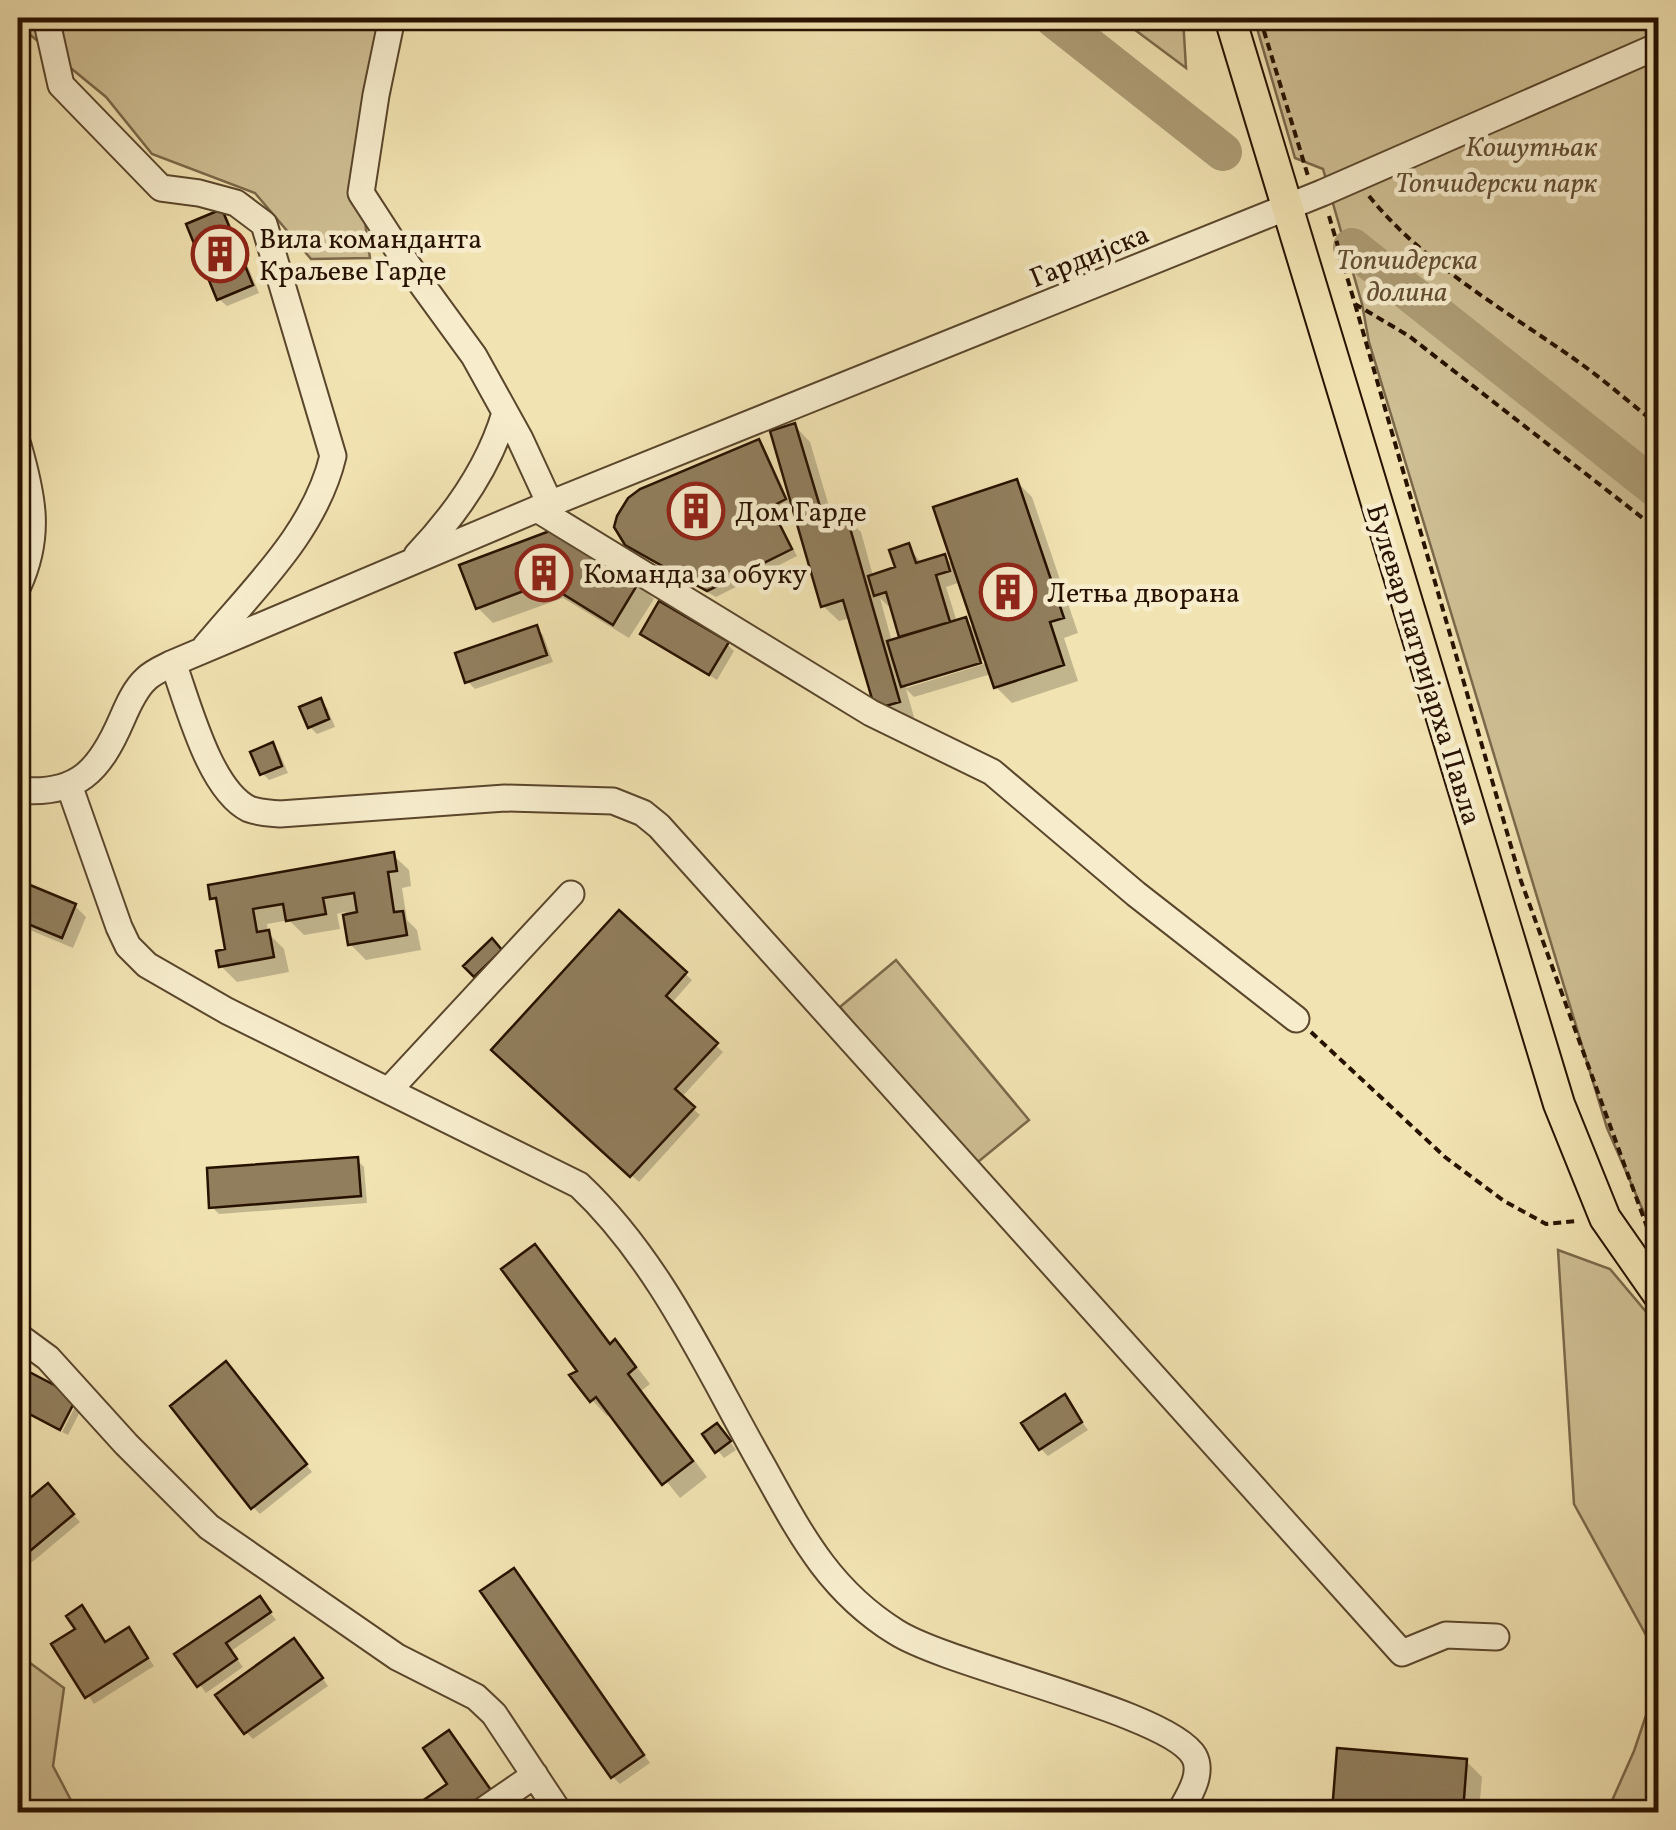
<svg xmlns="http://www.w3.org/2000/svg" width="1676" height="1830" font-family="Vollkorn,serif">
  <style>
    .green { fill: #cfbf94; stroke: #7b684a; stroke-width: 2.5 }
    .shadow { fill: #0003; fill-rule: evenodd }
    .lines { fill: none; stroke-linecap: round; stroke-linejoin: round }
    .river { stroke: #ad9c75; stroke-width: 38 }
    .building { fill: #917e5d; stroke: #271100; stroke-width: 2.5 }
    .minor-casing { stroke: #5a462c; stroke-width: 29 }
    .major-casing { stroke: #271100; stroke-width: 34 }
    .path { stroke: #271100; stroke-width: 4; stroke-dasharray: 8 5; stroke-linecap: butt }
    .minor { stroke: #f7edcd; stroke-width: 25 }
    .major { stroke: #f2e3b2; stroke-width: 30 }
    .labels { text-anchor: middle; stroke-width: 9; stroke-linejoin: round; paint-order: stroke }
    .park-label { font-size: 28px; font-style: italic; fill: #624e34; stroke: #f7edcd }
    .poi-label { font-size: 28px; fill: #271100; stroke: #f7edcd; text-anchor: start }
    .street-label { font-size: 28px; fill: #271100; stroke: #f7edcd }
  </style>
  <rect width="100%" height="100%" fill="#f2e3b2"/>
  <filter id="stains"><feTurbulence type="fractalNoise" baseFrequency=".002" numOctaves="4"/><feColorMatrix values="0 0 0 0 .2 0 0 0 0 .09 0 0 0 0 .02 0 0 0 .5 -.17"/></filter>
  <radialGradient id="worn" r=".72"><stop offset=".6" stop-color="#630" stop-opacity="0"/><stop offset="1" stop-color="#630" stop-opacity=".3"/></radialGradient>
  <path class="green" d="M25 18H392L361 193 370 258 311 259 255 193 152 154 106 97 28 33Z
    M1119 18H1183L1186 68Z
    M1254 18H1658V1245L1607 1128 1369 342 1362 304 1323 169 1295 158Z
    M896 960 1029 1120 973 1166 840 1007Z
    M1558 1250 1610 1269 1658 1326V1657L1574 1504Z
    M18 1654 64 1688 53 1766 74 1806 192 1812H18Z
    M1658 1680V1812H1607L1634 1751Z"/>
  <path class="shadow" d="M221 212 228 219 259 293 227 306 219 299 189 225Z
    M795 426 810 442 833 520 845 517 861 532 873 576 898 569 908 546 922 564 944 557 957 569 1017 482 1032 497 1078 633 1064 638 1078 681 1012 703 996 687 991 674 914 697 906 689 914 717 892 723 877 708 851 618 839 621 823 606ZM961 582 978 632 965 620 957 622 946 587ZM880 598 888 606 892 605 902 639 892 642ZM992 657 994 661 906 688V683Z
    M758 442 765 449 791 506 776 515 797 556 716 597 635 552 627 544Z
    M463 566 638 584 654 599 629 638 563 598 493 623 478 608Z
    M536 628 543 635 553 662 475 689 468 682Z
    M643 634 727 644 734 651 717 680Z
    M320 701 327 708 335 727 317 734 310 727Z
    M272 745 279 752 288 773 269 780 262 773Z
    M393 855 409 870 411 886 402 888 407 920 417 930 421 950 366 960 350 944 345 912 337 914 340 929 304 935 289 920 267 924 268 933 284 949 289 972 237 982 221 966 228 951 220 905 213 898Z
    M18 871 29 883 27 887 75 906 86 917 73 948 18 925Z
    M619 913 692 980 671 1004 723 1052 681 1098 700 1115 639 1182 494 1050Z
    M357 1160 364 1167 367 1203 219 1214 212 1207Z
    M534 1247 550 1263 612 1345 615 1343 630 1358 650 1384 641 1391 707 1477 680 1498 611 1413 607 1416 592 1400Z
    M18 1369 74 1398 57 1430 18 1409Z
    M233 1372 312 1472 260 1514 253 1507Z
    M1064 1398 1088 1430 1048 1456 1041 1449Z
    M78 1401 83 1406 68 1435 62 1432Z
    M724 1433 736 1450 724 1458 705 1435Z
    M48 1486 80 1522 18 1574V1511Z
    M520 1578 650 1763 620 1784 613 1777Z
    M260 1599 276 1620 231 1651 243 1667 206 1693 178 1655Z
    M82 1609 107 1644 135 1638 154 1666 94 1704 54 1645 78 1630Z
    M301 1648 328 1686 253 1739 246 1732Z
    M1339 1751 1466 1761 1482 1777 1479 1812H1334Z"/>
  <g class="lines">
    <path class="river" d="M1053 18 1223 152
      M1352 247 1658 490"/>
  </g>
  <path class="building" d="M222 209 253 285 217 300 186 224Z
    M795 423 824 520 846 514 900 702 875 709 843 600 821 607 770 431Z
    M759 439 786 499 771 507 792 549 707 591 625 545 614 527 617 516 628 498 640 489Z
    M1017 479 1064 618 1050 622 1064 665 994 688 933 507Z
    M555 529 639 582 613 625 545 583 476 609 459 565Z
    M909 543 916 563 945 554 950 571 936 575 950 622 899 637 886 592 874 596 868 576 895 567 889 550Z
    M659 601 729 642 709 675 640 634Z
    M966 617 981 663 901 687 887 641Z
    M537 625 547 655 465 683 455 653Z
    M321 698 329 719 308 728 299 707Z
    M273 742 282 766 260 775 250 752Z
    M394 852 397 871 388 872 394 912 403 911 407 935 348 945 343 915 357 912 354 893 323 898 326 914 286 921 283 904 253 909 257 932 269 930 274 957 219 967 216 951 225 949 216 898 210 899 208 885Z
    M18 880 76 904 62 938 18 920Z
    M619 910 687 972 666 996 718 1043 675 1089 695 1107 630 1177 491 1050Z
    M492 938 502 950 474 977 463 966Z
    M358 1157 361 1196 209 1208 207 1168Z
    M535 1244 610 1344 615 1339 636 1367 628 1374 693 1461 662 1485 596 1397 590 1402 569 1375 577 1371 501 1269Z
    M226 1361 307 1464 251 1509 170 1406Z
    M18 1366 77 1397 60 1430 18 1408Z
    M1065 1394 1082 1422 1039 1450 1021 1423Z
    M717 1423 731 1441 715 1453 702 1434Z
    M48 1483 74 1514 18 1561V1508Z
    M514 1568 644 1755 611 1778 480 1591Z
    M260 1596 271 1612 226 1643 237 1659 197 1687 174 1654Z
    M82 1605 105 1642 129 1627 148 1658 85 1698 51 1644 75 1629 66 1616Z
    M294 1638 323 1678 244 1734 215 1695Z
    M449 1730 493 1793 466 1812H406L447 1784 423 1748Z
    M1337 1748 1467 1759 1463 1812H1332Z"/>
  <g class="lines">
    <g class="minor-casing">
      <path id="minor" d="M46 18 61 85 161 188 199 193 236 203 264 224 333 456C315 532 254 588 205 647
        M392 18 376 95 361 193 407 264 474 356 520 439 550 504
        M18 445C33 497 41 536 18 586
        M537 509 871 713 992 772 1136 894 1296 1019
        M417 555C456 514 489 467 505 413
        M173 663C188 703 209 789 249 809 259 813 270 813 280 814L505 798 613 801 643 813 659 826 1402 1653 1446 1635 1496 1637
        M69 785 119 927 128 946 147 965 227 1011 579 1185C660 1261 707 1368 761 1463 799 1531 827 1589 896 1632 951 1667 1169 1712 1194 1756 1204 1774 1188 1797 1180 1812
        M18 790C78 796 100 770 122 719 128 705 135 689 146 679 153 672 163 668 173 663L537 509 1322 193 1658 46
        M389 1090 571 894
        M18 1336 48 1358 126 1444 209 1527 397 1657 476 1697 494 1714 559 1812
        M481 1812 535 1775"/>
    </g>
    <g class="major-casing">
      <path id="major" d="M1230 18 1559 1104 1605 1218 1658 1294"/>
    </g>
    <path class="path" d="M1260 18 1308 176
      M1369 196C1423 263 1503 309 1573 358 1603 379 1630 403 1658 425
      M1329 216 1355 304 1409 336 1658 530
      M1355 304 1521 881 1651 1238
      M1311 1032 1445 1157 1504 1201 1546 1224 1577 1221"/>
    <use href="#minor" class="minor"/>
    <use href="#major" class="major"/>
  </g>
  <defs>
    <g id="building-ring" transform="scale(2.875)"><circle r="9.5" fill="#f7edcd" stroke="#8f2418" stroke-width="1.5"/><path d="M-4-6H4V6H1V3H-1V6H-4ZM-2.5-4.3h1.7v1.8h-1.7ZM.8-4.3h1.7v1.8H.8ZM-2.5-1h1.7V.8h-1.7ZM.8-1h1.7V.8H.8Z" fill="#8f2418"/></g>
  </defs>
  <g fill-rule="evenodd">
    <use href="#building-ring" x="220" y="254"/>
    <use href="#building-ring" x="696" y="511"/>
    <use href="#building-ring" x="544" y="573"/>
    <use href="#building-ring" x="1008" y="592"/>
  </g>
  <g class="labels">
    <g class="park-label">
      <text x="1531" y="156">Кошутњак</text>
      <text x="1496" y="192">Топчидерски парк</text>
      <text x="1407" y="269">Топчидерска<tspan x="1407" dy="32">долина</tspan></text>
    </g>
    <g class="poi-label">
      <text x="259" y="248">Вила команданта<tspan x="259" dy="32">Краљеве Гарде</tspan></text>
      <text x="735" y="521">Дом Гарде</text>
      <text x="583" y="583">Команда за обуку</text>
      <text x="1047" y="602">Летња дворана</text>
    </g>
    <g class="street-label">
      <text transform="translate(1089 255) rotate(-22)" y="10">Гардијска</text>
      <text transform="translate(1425 664) rotate(73)" y="10">Булевар патријарха Павла</text>
    </g>
  </g>
  <rect width="1676" height="1830" fill="none" stroke="#f2e3b2" stroke-width="60"/>
  <rect x="20" y="20" width="1636" height="1790" fill="none" stroke="#271100" stroke-width="5"/>
  <rect x="30" y="30" width="1616" height="1770" fill="none" stroke="#271100" stroke-width="2.5"/>
  <rect width="100%" height="100%" filter="url(#stains)"/>
  <rect width="100%" height="100%" fill="url(#worn)"/>
</svg>
